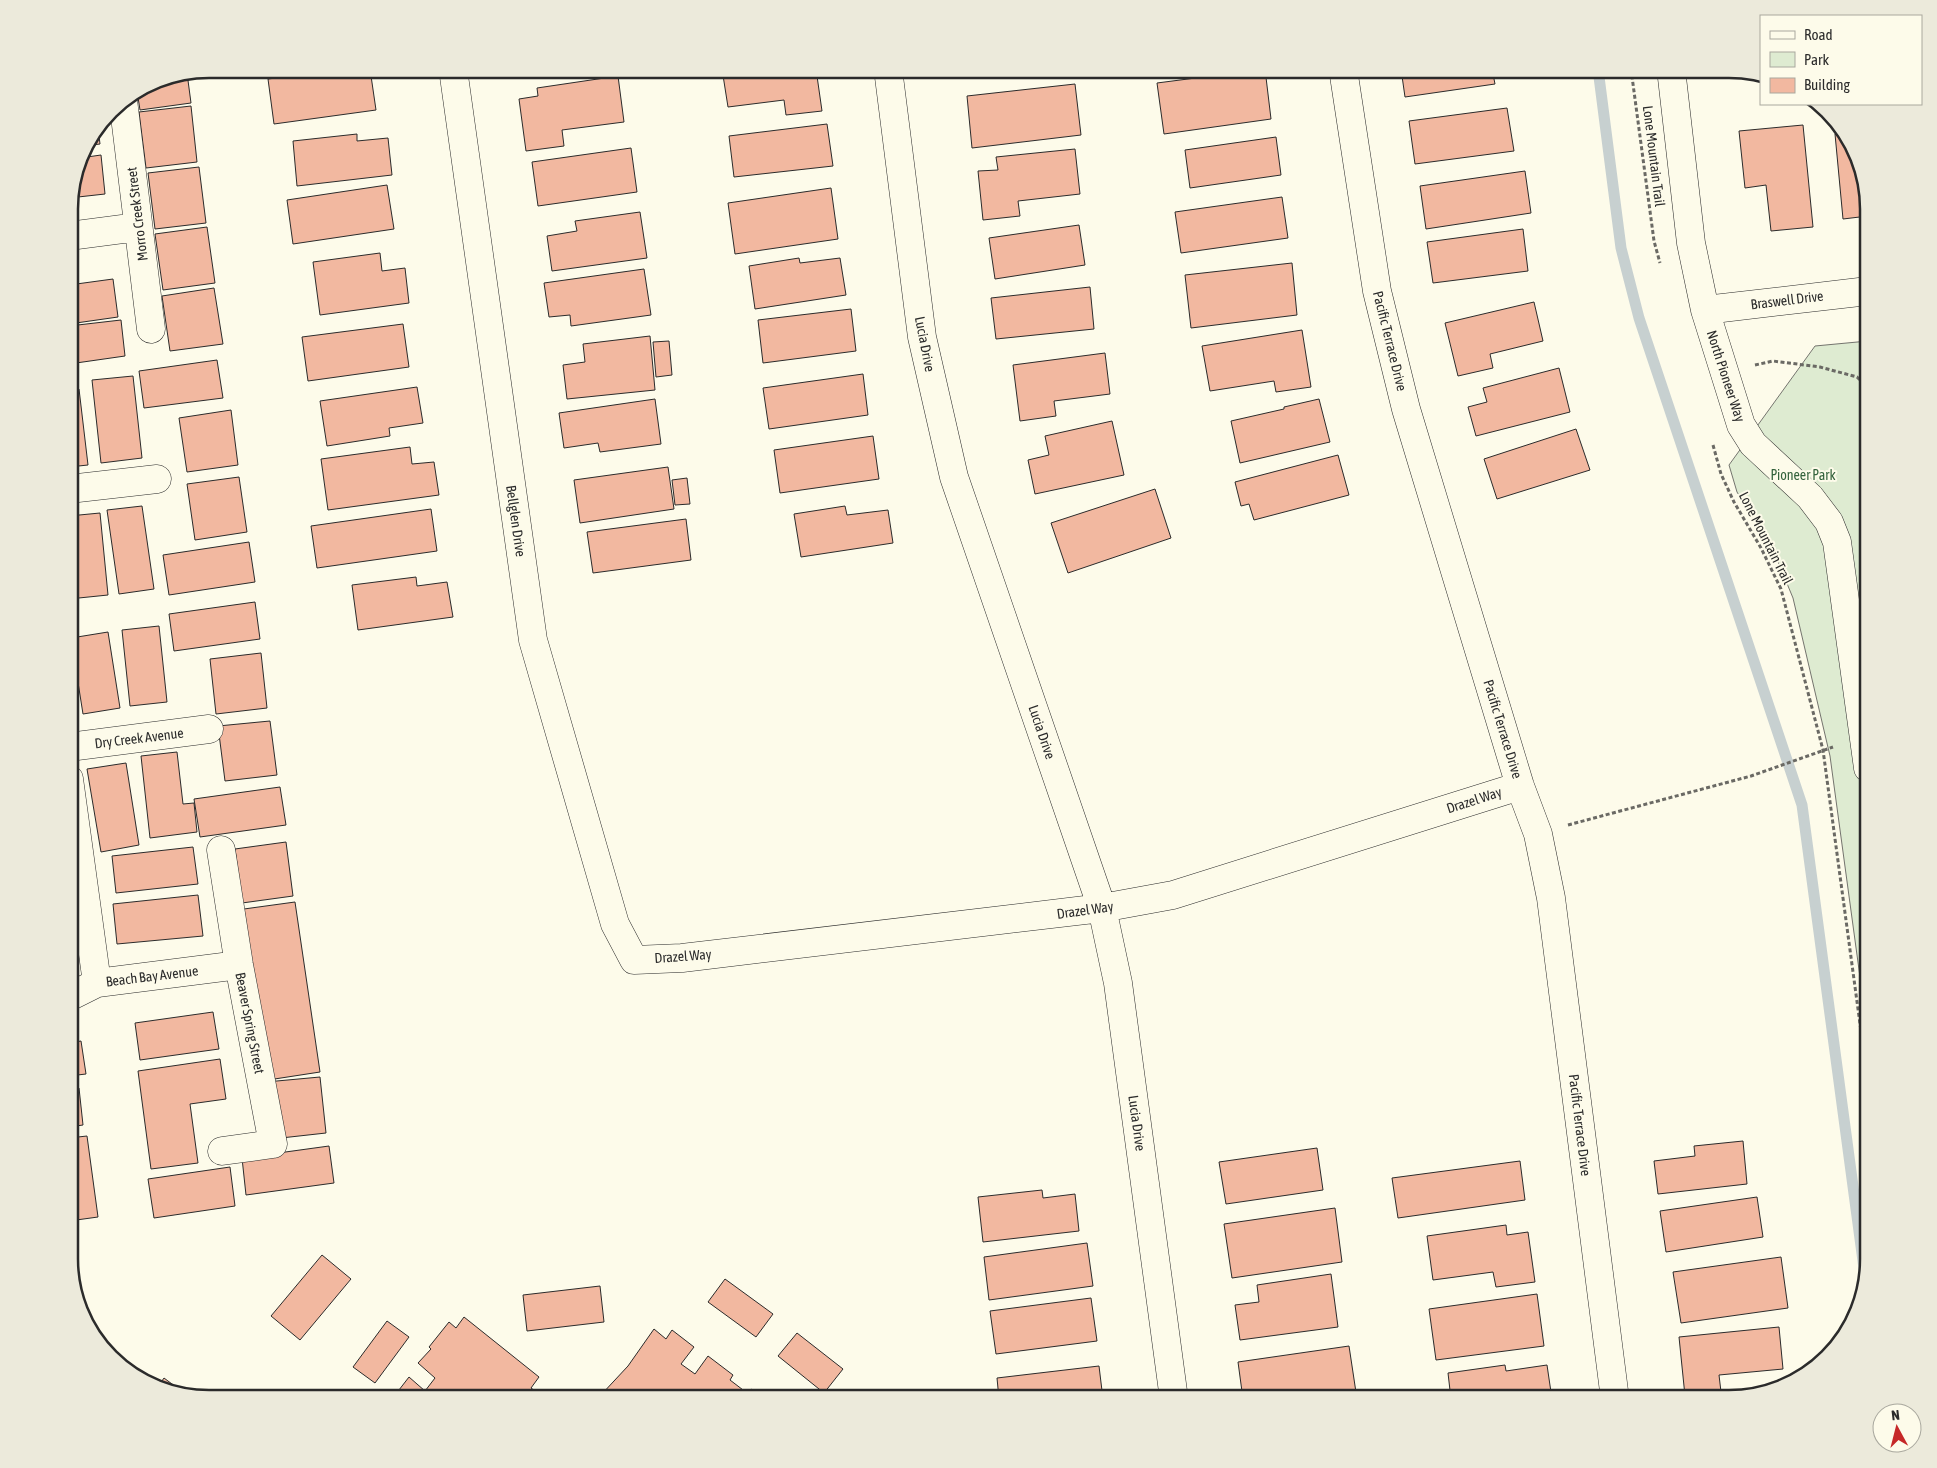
<svg xmlns="http://www.w3.org/2000/svg" width="1937" height="1468" font-family="'Asap Condensed',sans-serif">
  <style>
    .green { fill: #deebd1; stroke: #74746e }
    .lines { fill: none; stroke-linecap: round; stroke-linejoin: round }
    .stream { stroke: #c7d0d0; stroke-width: 11 }
    .building { fill: #f2b8a0; stroke: #2b2b2b }
    .minor-casing { stroke: #2b2b2b; stroke-width: 29 }
    .path { stroke: #6a6964; stroke-width: 3; stroke-dasharray: 4 2.5; stroke-linecap: butt }
    .minor { stroke: #fdfbea; stroke-width: 28 }
    .labels { text-anchor: middle; stroke-width: 4; stroke-linejoin: round; paint-order: stroke }
    .street-label { font-size: 14px; fill: #2b2b2b; stroke: #fdfbea }
    .park-label { font-size: 14px; fill: #34623c; stroke: #fdfbea }
    .rim { fill: none; stroke: #2b2b2b; stroke-width: 2.5 }
  </style>
  <rect width="100%" height="100%" fill="#fdfbea"/>
  <path class="green" d="M1868 341V1036L1830 756 1793 598 1776 557 1737 492 1729 465 1815 346Z"/>
  <g class="lines">
    <path class="stream" d="M1598 69 1621 248 1639 318 1802 805 1865 1276"/>
  </g>
  <path class="building" d="M346 69H370L376 110 274 124 268 79Z
    M525 69H595L525 76Z
    M722 69H816L822 111 786 115 784 100 728 107Z
    M964 69H1023L966 77Z
    M1265 69 1271 119 1164 134 1157 83Z
    M1401 69H1492L1495 84 1405 97Z
    M187 73 191 103 140 110 137 91 155 79Z
    M618 76 624 122 562 130 564 146 526 151 519 99 538 96 537 88Z
    M1075 84 1081 135 972 148 967 96Z
    M191 106 197 162 146 168 139 112Z
    M1507 108 1514 151 1415 164 1409 121Z
    M827 124 833 166 734 177 729 136Z
    M1803 125 1813 227 1771 231 1766 185 1745 188 1739 131Z
    M98 128 100 144 84 146Z
    M1843 133 1854 147 1868 209V216L1843 219 1835 134Z
    M357 134V141L388 138 392 175 297 186 293 141Z
    M1276 137 1281 175 1190 188 1185 150Z
    M631 148 637 192 538 206 532 162Z
    M1075 149 1080 194 1018 201 1020 216 983 220 978 171 998 170 996 157Z
    M101 155 105 194 69 198 80 158Z
    M199 167 206 223 155 229 148 173Z
    M1525 171 1531 213 1426 229 1420 186Z
    M387 185 394 229 293 244 287 200Z
    M831 188 838 239 735 254 728 203Z
    M1282 197 1288 238 1181 253 1175 212Z
    M640 212 647 258 552 271 547 236 577 231 575 221Z
    M1079 225 1085 265 995 279 989 238Z
    M207 227 215 283 163 290 155 234Z
    M1523 229 1528 271 1433 283 1427 242Z
    M380 253 382 271 405 268 409 303 320 315 313 262Z
    M799 258 800 263 840 258 846 295 755 309 749 266Z
    M1292 263 1297 315 1191 328 1185 275Z
    M644 269 651 315 571 326 570 315 549 317 544 283Z
    M113 279 118 317 69 324V285Z
    M1090 287 1094 329 996 339 991 298Z
    M214 288 223 344 170 351 162 296Z
    M1534 302 1543 341 1490 354 1493 368 1458 376 1445 323Z
    M851 309 856 351 763 363 758 320Z
    M121 320 125 356 69 364V326Z
    M403 324 409 367 308 381 302 337Z
    M1302 330 1311 387 1276 392 1274 381 1210 391 1202 346Z
    M650 336 655 390 567 399 563 365 585 362 583 344Z
    M669 341 672 375 656 377 653 342Z
    M1105 353 1110 394 1054 401 1056 416 1020 421 1013 365Z
    M217 360 223 398 144 408 139 371Z
    M1559 368 1570 412 1476 436 1468 407 1487 402 1483 388Z
    M863 374 868 415 769 429 763 388Z
    M133 376 142 458 101 463 92 380Z
    M417 387 423 423 389 428 390 436 327 446 320 401Z
    M79 389 88 465 69 467V390Z
    M655 399 661 444 600 452 598 443 564 448 559 413Z
    M1319 399 1330 442 1240 463 1231 421 1284 409V407Z
    M231 410 238 465 187 472 179 418Z
    M1112 421 1124 475 1035 494 1028 460 1049 455 1045 436Z
    M1576 429 1590 470 1497 499 1484 459Z
    M873 436 879 479 780 493 774 450Z
    M410 447 412 464 434 462 439 495 328 510 321 459Z
    M1338 455 1349 495 1254 520 1249 504 1241 506 1235 482Z
    M668 467 674 509 580 523 574 480Z
    M239 477 247 532 195 540 187 484Z
    M687 478 690 504 675 505 672 480Z
    M1155 489 1171 538 1068 573 1051 523Z
    M142 506 154 589 119 594 107 510Z
    M845 506 847 515 888 510 893 543 801 557 794 514Z
    M431 509 437 551 317 568 311 526Z
    M100 513 108 595 69 599V516Z
    M686 519 691 560 593 573 587 532Z
    M249 542 255 582 169 595 163 555Z
    M416 577 417 586 447 582 453 617 358 630 352 585Z
    M255 602 260 639 174 651 169 614Z
    M159 626 167 702 130 706 122 630Z
    M108 632 120 708 83 714 71 638Z
    M261 653 267 708 216 714 210 659Z
    M270 721 277 775 225 781 218 726Z
    M177 752 183 804 194 803 197 832 150 838 141 756Z
    M126 763 139 845 101 852 87 769Z
    M280 787 286 825 200 837 194 799Z
    M286 842 293 896 242 903 235 849Z
    M193 847 198 884 116 893 112 856Z
    M198 895 203 936 117 944 113 904Z
    M295 902 320 1072 268 1080 244 909Z
    M213 1012 219 1049 140 1060 135 1023Z
    M81 1041 86 1074 69 1076V1043Z
    M220 1059 226 1099 190 1104 198 1163 151 1169 138 1071Z
    M320 1077 326 1133 272 1139 266 1082Z
    M79 1088 83 1125 69 1127V1089Z
    M87 1136 98 1217 69 1221V1138Z
    M1743 1141 1747 1184 1658 1194 1654 1161 1695 1156 1694 1146Z
    M329 1146 334 1183 246 1195 242 1158Z
    M1317 1148 1323 1190 1226 1204 1219 1162Z
    M1520 1161 1525 1200 1398 1218 1392 1178Z
    M230 1167 235 1206 154 1218 148 1179Z
    M1042 1190 1043 1198 1075 1194 1079 1231 983 1242 978 1197Z
    M1757 1197 1763 1237 1666 1252 1660 1211Z
    M1335 1208 1342 1262 1232 1278 1224 1224Z
    M1506 1225 1507 1235 1528 1232 1535 1282 1496 1287 1493 1272 1433 1280 1427 1236Z
    M1087 1243 1093 1286 989 1300 984 1257Z
    M322 1255 351 1279 300 1340 271 1316Z
    M1781 1257 1788 1308 1681 1323 1673 1272Z
    M1331 1274 1338 1327 1240 1340 1235 1305 1259 1302 1257 1285Z
    M725 1279 773 1314 756 1337 708 1302Z
    M600 1286 604 1322 527 1331 523 1295Z
    M1537 1294 1544 1346 1436 1360 1429 1309Z
    M1091 1298 1097 1341 996 1354 990 1311Z
    M464 1317 539 1377 531 1388 538 1393 532 1399H392L409 1377 425 1391 435 1378 418 1363 431 1349 429 1347 449 1322 456 1328Z
    M387 1321 409 1337 375 1383 353 1367Z
    M1779 1327 1783 1369 1719 1375 1721 1392 1685 1396 1679 1337Z
    M654 1329 666 1339 672 1330 694 1347 681 1364 695 1374 708 1356 733 1375 730 1380 747 1393 751 1389 765 1399H605L600 1396 628 1366Z
    M797 1333 843 1369 824 1393 778 1356Z
    M1349 1346 1357 1399H1243L1238 1362Z
    M1505 1365 1506 1371 1547 1365 1552 1399H1451L1448 1373Z
    M1099 1366 1103 1399H999L997 1378Z
    M164 1378 188 1396 164 1392 157 1388Z"/>
  <g class="lines">
    <g class="minor-casing">
      <path id="minor" d="M453 69 533 640 615 924 634 960 682 958 1102 908 1173 895 1520 786
        M888 69 922 337 954 477 1102 908 1118 983 1174 1399
        M1343 69 1377 291 1406 409 1520 786 1538 834 1551 898 1615 1399
        M1671 69 1691 243 1705 310 1741 425 1753 444 1810 497 1829 522 1837 542 1868 768
        M123 100 151 329
        M69 236 138 227
        M1705 310 1868 291
        M69 489 157 479
        M69 747 209 729
        M69 779 97 983
        M221 850 239 965 273 1144 222 1151
        M69 997 97 983 239 965"/>
    </g>
    <path class="path" d="M1631 69 1654 241 1660 263
      M1755 365 1773 361 1820 367 1857 377 1868 388
      M1713 445 1721 474 1734 502 1761 548 1781 589 1823 750 1868 1083
      M1568 825 1751 776 1833 747"/>
    <use href="#minor" class="minor"/>
  </g>
  <g class="labels">
    <g class="street-label">
      <text transform="translate(1654 156) rotate(83)" y="5">Lone Mountain Trail</text>
      <text transform="translate(137 214) rotate(-97)" y="5">Morro Creek Street</text>
      <text transform="translate(1787 300) rotate(-7)" y="5">Braswell Drive</text>
      <text transform="translate(1390 341) rotate(76)" y="5">Pacific Terrace Drive</text>
      <text transform="translate(925 344) rotate(79)" y="5">Lucia Drive</text>
      <text transform="translate(1726 376) rotate(72)" y="5">North Pioneer Way</text>
      <text transform="translate(516 521) rotate(82)" y="5">Bellglen Drive</text>
      <text transform="translate(1766 538) rotate(63)" y="5">Lone Mountain Trail</text>
      <text transform="translate(1503 729) rotate(73)" y="5">Pacific Terrace Drive</text>
      <text transform="translate(1042 732) rotate(71)" y="5">Lucia Drive</text>
      <text transform="translate(139 738) rotate(-7)" y="5">Dry Creek Avenue</text>
      <text transform="translate(1474 800) rotate(-18)" y="5">Drazel Way</text>
      <text transform="translate(1085 910) rotate(-8)" y="5">Drazel Way</text>
      <text transform="translate(683 956) rotate(-4)" y="5">Drazel Way</text>
      <text transform="translate(152 976) rotate(-7)" y="5">Beach Bay Avenue</text>
      <text transform="translate(250 1023) rotate(79)" y="5">Beaver Spring Street</text>
      <text transform="translate(1137 1123) rotate(82)" y="5">Lucia Drive</text>
      <text transform="translate(1580 1125) rotate(83)" y="5">Pacific Terrace Drive</text>
    </g>
    <g class="park-label">
      <text x="1803" y="480">Pioneer Park</text>
    </g>
  </g>
  <path d="M0 0H1937V1468H0ZM209 78H1729A131 131 0 0 1 1860 209V1259A131 131 0 0 1 1729 1390H209A131 131 0 0 1 78 1259V209A131 131 0 0 1 209 78Z" fill="#eceadb" fill-rule="evenodd"/>
  <path class="rim" d="M209 78H1729A131 131 0 0 1 1860 209V1259A131 131 0 0 1 1729 1390H209A131 131 0 0 1 78 1259V209A131 131 0 0 1 209 78Z"/>
  <rect x="1760" y="15" width="162" height="90" fill="#fdfbea" stroke="#a9a89e"/>
  <rect x="1770" y="31" width="25" height="8" fill="#fdfbea" stroke="#a9a89e"/>
  <text x="1804" y="40" font-size="15" fill="#2b2b2b">Road</text>
  <rect x="1770" y="52" width="25" height="15" fill="#deebd1" stroke="#a9a89e"/>
  <text x="1804" y="65" font-size="15" fill="#2b2b2b">Park</text>
  <rect x="1770" y="78" width="25" height="15" fill="#f2b8a0" stroke="#a9a89e"/>
  <text x="1804" y="90" font-size="15" fill="#2b2b2b">Building</text>
  <g transform="translate(1897 1428) rotate(353)"><circle r="24" fill="#fdfbea" stroke="#a9a89e"/>
  <path d="M0-4L9 19L0 12L-9 19Z" fill="#c62828"/>
  <text y="-8" font-size="14" font-weight="bold" text-anchor="middle" fill="#2b2b2b">N</text>
  </g>
</svg>
